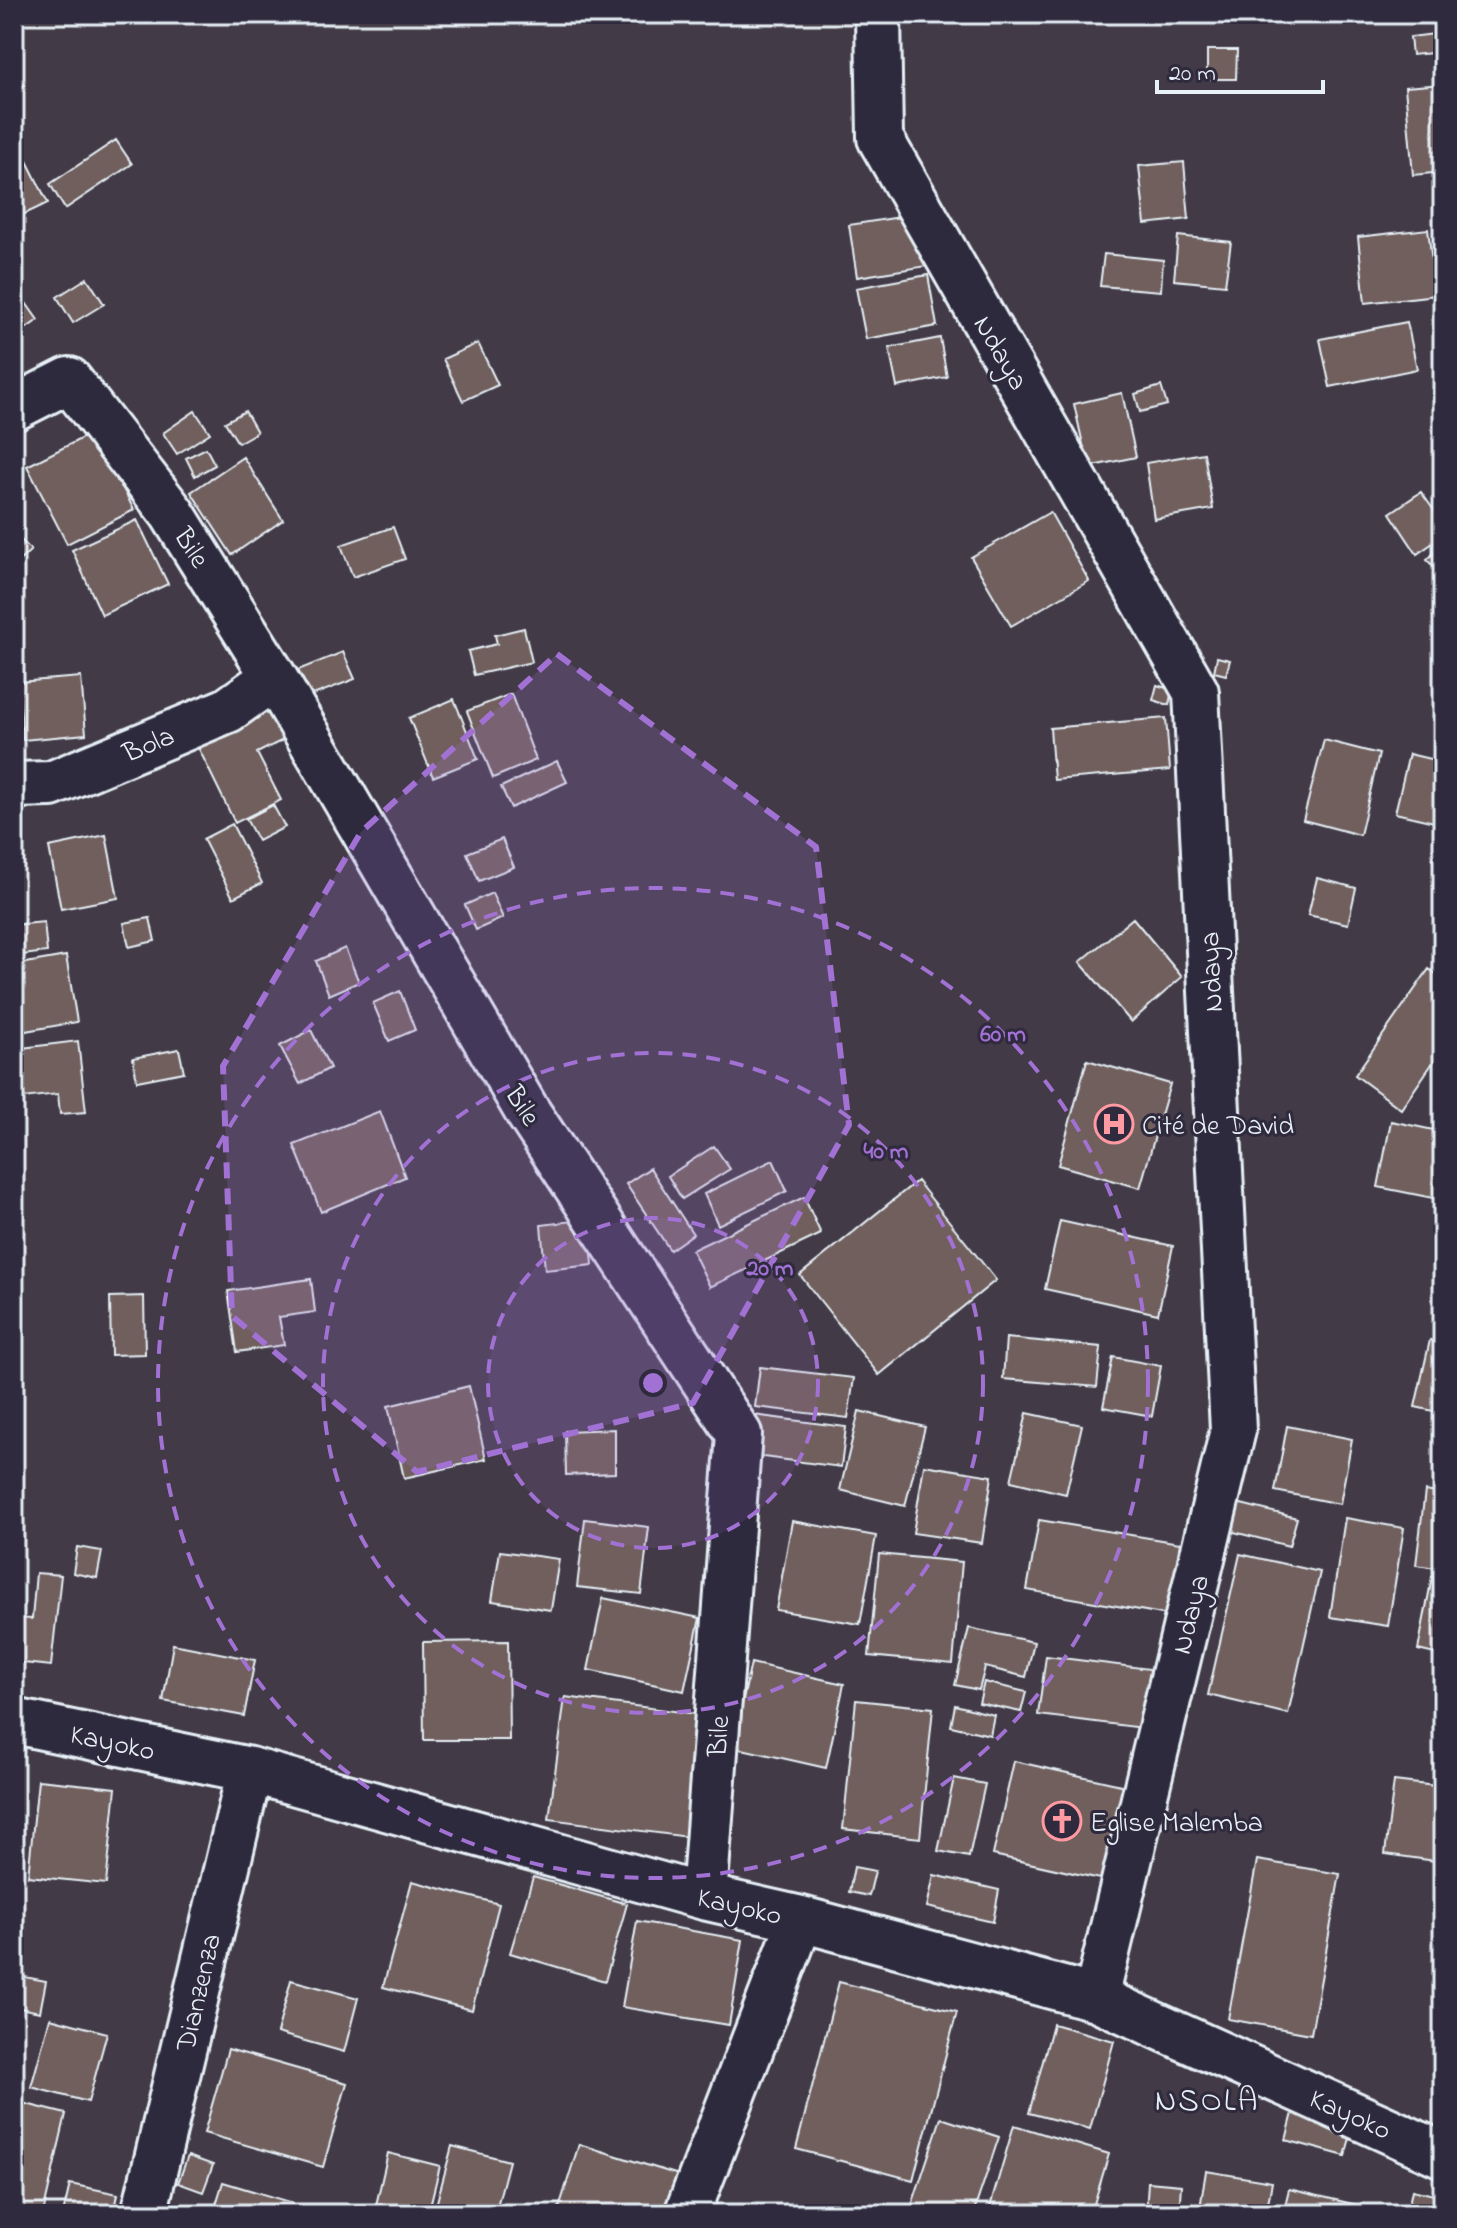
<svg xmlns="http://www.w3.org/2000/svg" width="1457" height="2228" font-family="'Indie Flower',sans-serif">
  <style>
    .building { fill: #6f5e5c; stroke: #e8f1f8; stroke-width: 2 }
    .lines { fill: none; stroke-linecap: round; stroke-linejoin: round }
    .minor-casing { stroke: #e8f1f8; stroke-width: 50 }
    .minor { stroke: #2f2a3d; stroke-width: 44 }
    .marked { fill: #a171d3; fill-opacity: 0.2; stroke: #a171d3; stroke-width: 6; stroke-dasharray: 16 10; stroke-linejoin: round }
    .ring { fill: none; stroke: #a171d3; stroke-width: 4; stroke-dasharray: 14 10 }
    .labels { text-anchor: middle; stroke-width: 6; stroke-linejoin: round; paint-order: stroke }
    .street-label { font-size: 28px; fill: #e8f1f8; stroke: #2f2a3d }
    .poi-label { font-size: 28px; fill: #e8f1f8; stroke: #2f2a3d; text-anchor: start }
    .quarter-label { font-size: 32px; letter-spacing: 2px; fill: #e8f1f8; stroke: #2f2a3d }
    .centre { fill: #a171d3; stroke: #2f2a3d; stroke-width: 4 }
    .ring-label { font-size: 24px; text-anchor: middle; font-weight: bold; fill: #a171d3; stroke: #2f2a3d; stroke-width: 6; stroke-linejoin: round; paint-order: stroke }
  </style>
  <rect width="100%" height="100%" fill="#423a46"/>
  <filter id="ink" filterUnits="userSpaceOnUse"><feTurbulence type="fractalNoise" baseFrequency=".0125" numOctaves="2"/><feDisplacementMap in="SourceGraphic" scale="16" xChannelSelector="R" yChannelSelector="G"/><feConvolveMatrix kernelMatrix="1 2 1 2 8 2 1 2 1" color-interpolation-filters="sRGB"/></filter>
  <g filter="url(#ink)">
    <path class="building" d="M1443 33V52L1412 55 1410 37Z
      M1207 50H1237L1236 79H1207Z
      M1443 84V172L1413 175 1405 87Z
      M14 135 48 203 14 219Z
      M116 140 132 164 65 209 50 184Z
      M1184 162 1189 219 1145 224 1139 166Z
      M920 214 927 266 857 277 849 225Z
      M1428 229 1436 295 1365 303 1358 237Z
      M1178 236 1231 242 1225 285 1174 280Z
      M1104 254 1163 260 1161 291 1100 286Z
      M928 275 937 326 866 339 856 288Z
      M87 278 104 304 73 323 57 297Z
      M14 286 38 320 14 337Z
      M1407 322 1417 369 1330 387 1320 339Z
      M940 338 947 377 897 387 889 348Z
      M478 343 498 385 463 401 443 359Z
      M1161 386 1167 405 1140 412 1135 394Z
      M1122 393 1136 457 1088 467 1074 404Z
      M195 411 210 433 177 454 163 433Z
      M245 411 257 432 238 443 225 422Z
      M94 432 134 510 67 544 27 466Z
      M206 448 215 465 195 476 186 458Z
      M1204 453 1213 509 1154 519 1146 463Z
      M243 457 283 520 232 555 191 492Z
      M1421 492 1443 523V536L1417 554 1390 513Z
      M1050 512 1089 581 1011 626 971 557Z
      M137 520 168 584 102 615 72 550Z
      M393 527 405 559 353 577 341 545Z
      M14 533 31 550 14 566Z
      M1443 544V576L1427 560Z
      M524 628 532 662 474 675 468 651 497 644 495 635Z
      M343 652 355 679 308 697 298 670Z
      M1217 657 1230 660 1226 675 1214 672Z
      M81 677 86 734 23 740 18 682Z
      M1157 685 1172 690 1169 705 1153 700Z
      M511 694 536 760 493 778 467 711Z
      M454 699 478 759 433 777 409 718Z
      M274 703 291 736 257 753 281 800 235 823 196 743Z
      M1166 718 1170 770 1054 780 1050 728Z
      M1324 740 1379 754 1360 835 1303 820Z
      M1409 754 1443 762V824L1395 813Z
      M557 761 567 782 511 808 501 787Z
      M273 805 285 827 258 841 246 819Z
      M232 824 262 883 233 898 203 839Z
      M106 835 118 898 61 909 49 847Z
      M502 839 514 867 479 881 467 853Z
      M1317 878 1356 888 1348 924 1308 915Z
      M492 893 503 918 476 930 465 905Z
      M150 918 155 941 129 947 124 923Z
      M1133 918 1182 977 1131 1022 1080 962Z
      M44 922 47 952 14 956V925Z
      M345 948 359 982 329 995 316 961Z
      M66 956 77 1022 14 1033V965Z
      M1429 969 1443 979V1048L1401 1109 1355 1075Z
      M400 991 415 1030 389 1041 373 1003Z
      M311 1030 330 1068 300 1084 280 1046Z
      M78 1041 86 1112 60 1114 58 1094 14 1099V1049Z
      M179 1049 184 1072 137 1081 133 1058Z
      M1087 1060 1170 1084 1140 1188 1058 1165Z
      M380 1111 405 1177 321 1212 294 1145Z
      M1391 1121 1443 1132V1200L1378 1187Z
      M714 1146 730 1169 682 1199 668 1176Z
      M773 1160 787 1191 718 1225 704 1194Z
      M650 1168 693 1234 670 1250 626 1184Z
      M917 1181 996 1280 879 1375 800 1275Z
      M804 1197 821 1234 710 1287 692 1250Z
      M589 1219 593 1265 545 1270 541 1225Z
      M1060 1221 1173 1246 1158 1314 1045 1289Z
      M311 1279 315 1312 279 1317 284 1345 237 1352 228 1291Z
      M144 1296 145 1354 111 1355 110 1297Z
      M1006 1338 1101 1347 1097 1387 1003 1379Z
      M1430 1340 1443 1343V1413L1415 1407Z
      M1113 1357 1161 1366 1152 1416 1103 1407Z
      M760 1367 854 1378 848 1418 755 1407Z
      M469 1386 486 1459 404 1478 388 1406Z
      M859 1411 925 1427 905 1506 840 1490Z
      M1027 1413 1082 1425 1066 1494 1011 1481Z
      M753 1415 846 1427 841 1467 748 1455Z
      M1287 1426 1352 1439 1340 1504 1275 1491Z
      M615 1429V1473L566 1475 565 1431Z
      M924 1465 992 1476 982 1543 913 1533Z
      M1425 1491 1443 1494V1569L1416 1565Z
      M1237 1503 1297 1518 1289 1546 1230 1531Z
      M1345 1518 1404 1528 1388 1626 1330 1617Z
      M585 1519 649 1527 641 1594 577 1587Z
      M1039 1520 1180 1543 1168 1615 1027 1590Z
      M792 1521 876 1536 860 1624 776 1610Z
      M77 1547 102 1551 97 1578 73 1573Z
      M500 1551 559 1559 551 1610 492 1601Z
      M879 1554 962 1562 953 1664 869 1656Z
      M1240 1554 1320 1572 1288 1714 1208 1695Z
      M36 1573 61 1575 51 1666 14 1662V1618L32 1619Z
      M1432 1577 1443 1579V1656L1418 1650Z
      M603 1598 700 1618 684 1691 588 1670Z
      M969 1628 1034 1642 1026 1677 985 1667 979 1690 955 1685Z
      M508 1641 509 1740H424L423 1642Z
      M173 1644 255 1660 244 1716 163 1701Z
      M1046 1656 1150 1669 1143 1728 1038 1715Z
      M751 1663 844 1684 826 1768 733 1747Z
      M984 1682 1026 1692 1021 1712 979 1703Z
      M565 1697 705 1715 688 1837 549 1819Z
      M856 1700 933 1708 920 1838 843 1829Z
      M955 1705 994 1715 990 1735 951 1726Z
      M1014 1761 1130 1787 1109 1881 993 1855Z
      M954 1778 985 1784 969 1857 938 1851Z
      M38 1780 116 1788 106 1884 28 1876Z
      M1394 1781 1443 1787V1862L1385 1854Z
      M1257 1860 1340 1874 1311 2034 1228 2019Z
      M854 1867 875 1871 869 1896 849 1892Z
      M934 1875 999 1890 993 1922 927 1907Z
      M533 1877 627 1904 605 1981 510 1953Z
      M412 1881 499 1904 472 2010 383 1987Z
      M637 1921 743 1940 729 2025 622 2007Z
      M14 1975 46 1981 40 2012 14 2007Z
      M291 1980 358 1998 344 2052 277 2033Z
      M839 1982 957 2012 913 2180 796 2149Z
      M50 2018 107 2033 88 2102 31 2087Z
      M1053 2024 1114 2041 1090 2129 1029 2113Z
      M228 2049 347 2083 323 2167 204 2133Z
      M14 2101 66 2114 43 2214H14Z
      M1293 2113 1353 2127 1345 2156 1286 2140Z
      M941 2118 999 2137 973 2214H909Z
      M1014 2125 1109 2154 1091 2214H988Z
      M579 2144 685 2177 674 2214H577L559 2208Z
      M452 2146 509 2161 495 2214 434 2213Z
      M388 2153 440 2166 428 2214H374Z
      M188 2156 213 2165 203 2192 178 2183Z
      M1206 2171 1272 2182 1266 2214H1199Z
      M223 2182 293 2203 290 2214H213Z
      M1148 2182 1181 2185 1179 2214H1146Z
      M70 2184 118 2194 114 2214H63Z
      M1289 2189 1374 2209 1373 2214H1283Z
      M1412 2190 1443 2197V2214H1407Z"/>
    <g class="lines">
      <g class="minor-casing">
        <path id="minor" d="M878 14 880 138 1196 692 1233 1430 1096 1998
          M14 408 69 380 172 513 274 677 527 1111 739 1434 704 1897
          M14 785 51 784 228 710 274 677
          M14 1721 250 1770 704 1897 801 1919 1096 1998 1443 2155
          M144 2214 250 1770
          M687 2214 801 1919"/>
      </g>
      <use href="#minor" class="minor"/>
    </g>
  </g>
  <path class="marked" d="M557 654 816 847 849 1125 693 1403 417 1472 232 1316 223 1066 361 832Z"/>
  <circle cx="653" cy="1383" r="165" fill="#a171d3" fill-opacity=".12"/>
  <g class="ring">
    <circle cx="653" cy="1383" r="165"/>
    <circle cx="653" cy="1383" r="330"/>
    <circle cx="653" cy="1383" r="495"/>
  </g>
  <defs>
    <g id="hospital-ring" transform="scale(2)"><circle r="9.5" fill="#2f2a3d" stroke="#ff9aa2" stroke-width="1.5"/><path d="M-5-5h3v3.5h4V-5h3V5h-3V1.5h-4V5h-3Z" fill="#ff9aa2"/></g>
    <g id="church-ring" transform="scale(2)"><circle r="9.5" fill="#2f2a3d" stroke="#ff9aa2" stroke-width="1.5"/><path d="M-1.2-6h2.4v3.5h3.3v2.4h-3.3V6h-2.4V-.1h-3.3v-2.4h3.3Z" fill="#ff9aa2"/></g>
  </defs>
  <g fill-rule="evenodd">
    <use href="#hospital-ring" x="1114" y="1124"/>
    <use href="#church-ring" x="1062" y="1821"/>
  </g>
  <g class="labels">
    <g class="street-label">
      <text transform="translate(1002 352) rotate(60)" y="10">Ndaya</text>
      <text transform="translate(193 547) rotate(58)" y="10">Bile</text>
      <text transform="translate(148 743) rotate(-23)" y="10">Bola</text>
      <text transform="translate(1210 972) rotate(-93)" y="10">Ndaya</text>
      <text transform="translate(524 1105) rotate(58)" y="10">Bile</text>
      <text transform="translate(1189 1614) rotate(-76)" y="10">Ndaya</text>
      <text transform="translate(717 1736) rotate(-86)" y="10">Bile</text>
      <text transform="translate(113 1741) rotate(12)" y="10">Kayoko</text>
      <text transform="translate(740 1905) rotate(13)" y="10">Kayoko</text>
      <text transform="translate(197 1992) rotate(-77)" y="10">Dianzenza</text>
      <text transform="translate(1351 2113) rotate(24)" y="10">Kayoko</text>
    </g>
    <g class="poi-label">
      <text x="1142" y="1134">Cité de David</text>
      <text x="1090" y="1831">Eglise Malemba</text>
    </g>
    <g class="quarter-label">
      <text x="1207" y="2110">NSOLA</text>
    </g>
  </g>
  <circle cx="653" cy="1383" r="12" class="centre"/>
  <g class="ring-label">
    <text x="1003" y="1041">60 m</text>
    <text x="886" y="1158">40 m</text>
    <text x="770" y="1275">20 m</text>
  </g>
  <rect width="1457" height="2228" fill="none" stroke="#2f2a3d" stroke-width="48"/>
  <rect x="24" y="24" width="1409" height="2180" fill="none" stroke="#e8f1f8" stroke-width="3" filter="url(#ink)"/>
  <path d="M1157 80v12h166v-12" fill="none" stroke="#e8f1f8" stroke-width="4"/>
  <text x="1169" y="80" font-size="24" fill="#e8f1f8" stroke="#2f2a3d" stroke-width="6" paint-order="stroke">20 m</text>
</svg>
